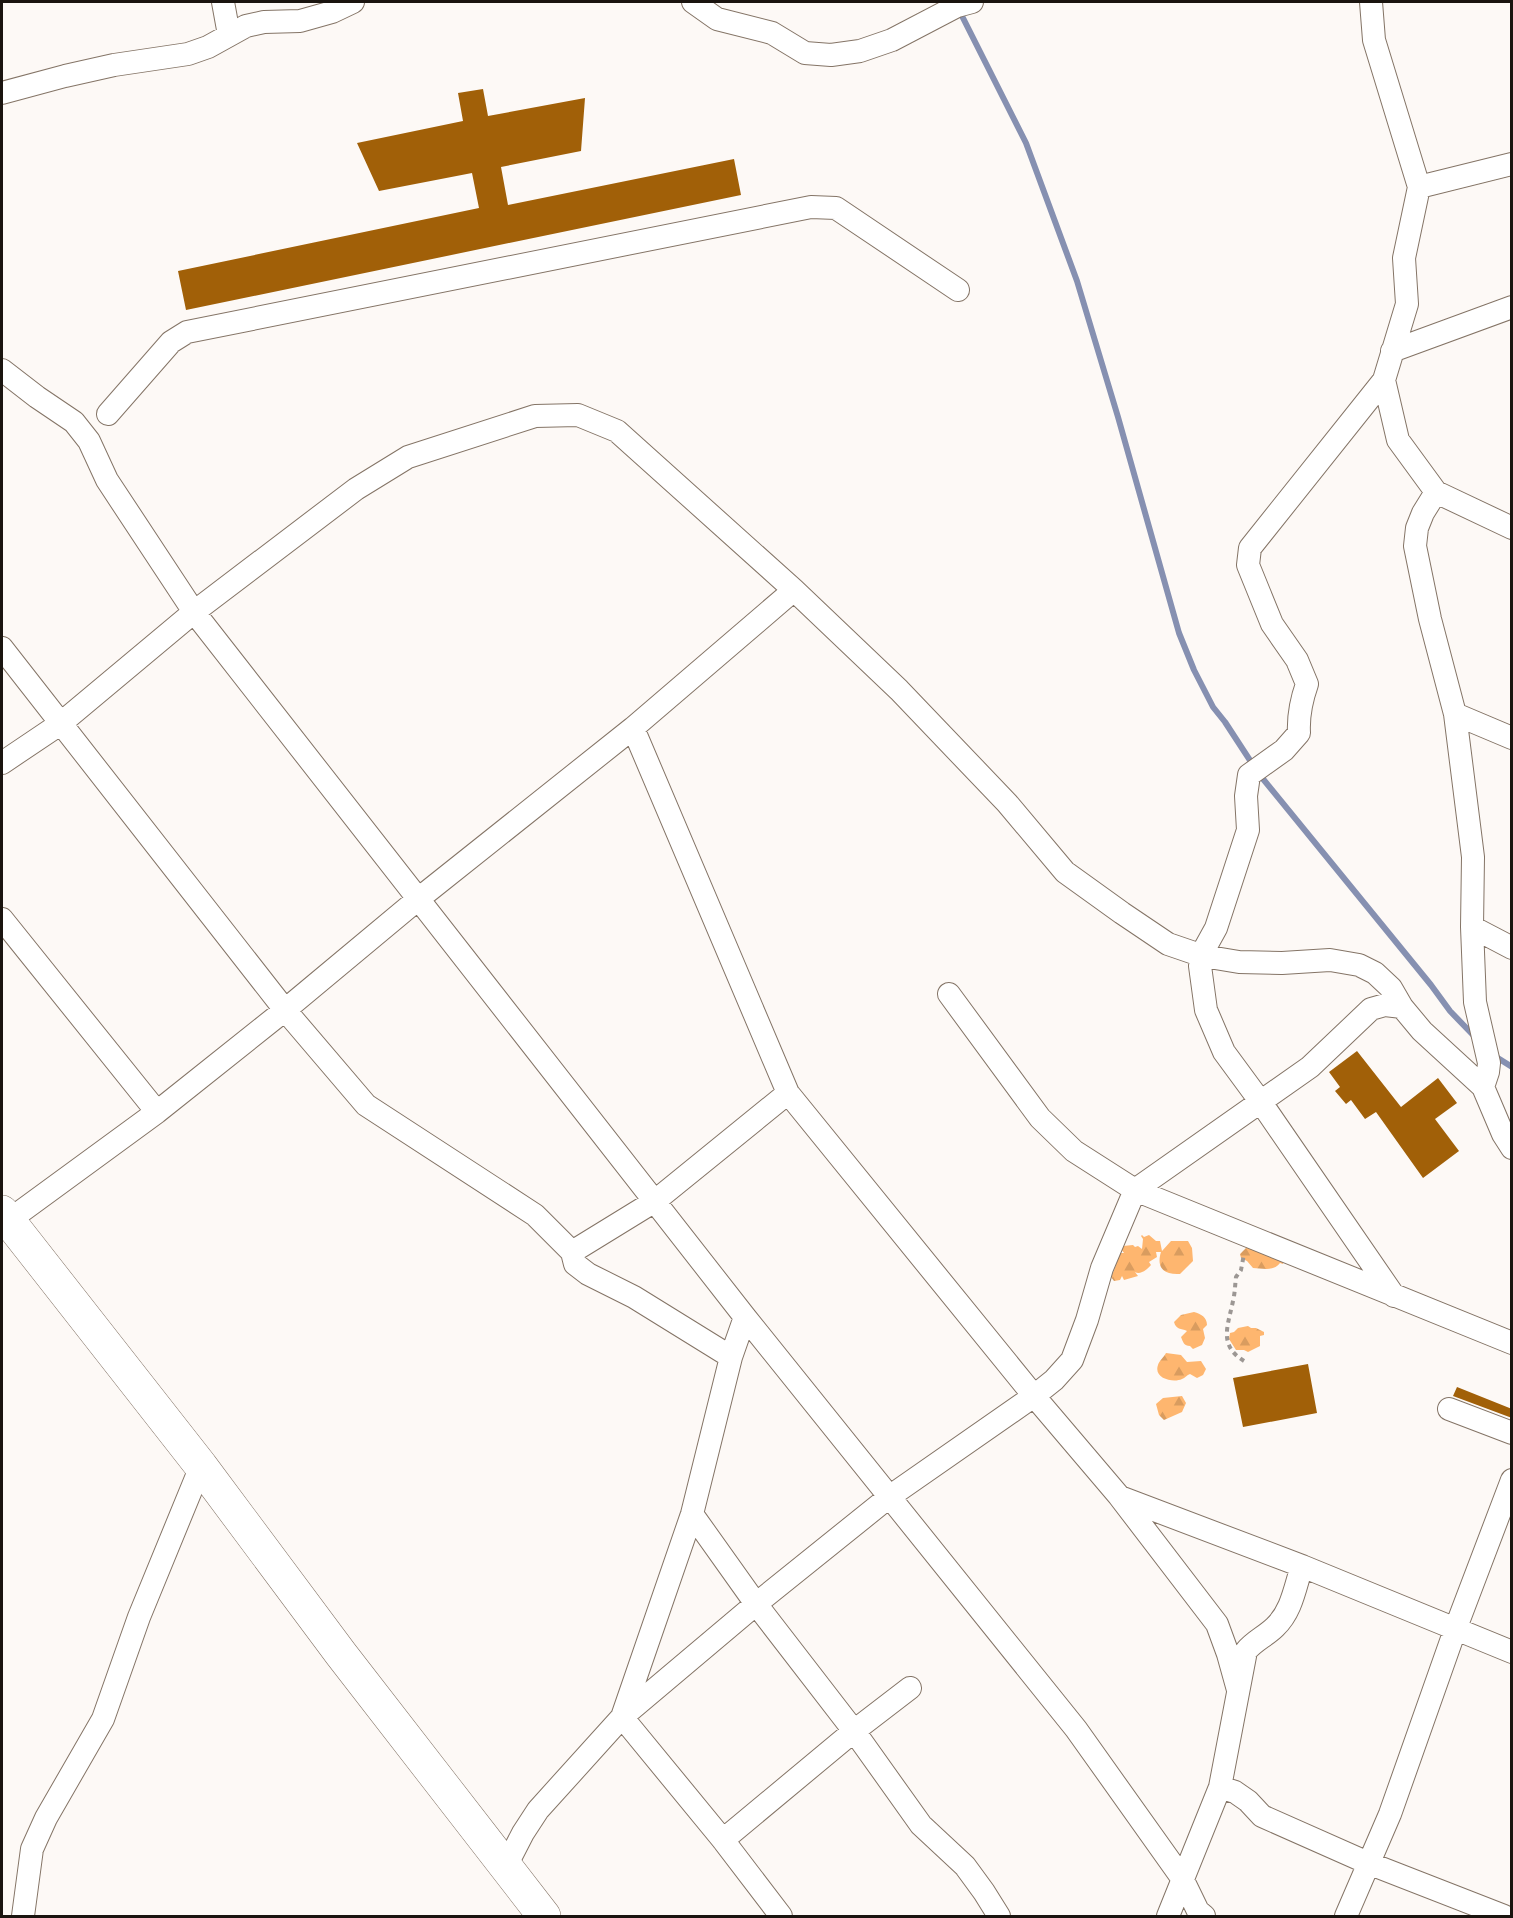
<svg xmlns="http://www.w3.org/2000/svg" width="1513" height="1918" font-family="Cabin,sans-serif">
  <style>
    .forest { fill: url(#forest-firs) }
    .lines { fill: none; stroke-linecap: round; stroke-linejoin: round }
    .stream { stroke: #8690b1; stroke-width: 6 }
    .building { fill: #a16008 }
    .minor-casing { stroke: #847466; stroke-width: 24 }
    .trunk-casing { stroke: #847466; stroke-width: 34 }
    .path { stroke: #9c9794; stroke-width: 4; stroke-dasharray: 4.5 4.5; stroke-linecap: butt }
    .minor { stroke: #fff; stroke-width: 22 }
    .trunk { stroke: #fff; stroke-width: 33 }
  </style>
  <defs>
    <pattern id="forest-firs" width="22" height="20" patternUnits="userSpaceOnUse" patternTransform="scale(1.5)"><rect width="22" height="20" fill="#feb66f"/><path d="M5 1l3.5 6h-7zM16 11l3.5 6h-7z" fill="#d99c5f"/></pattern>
  </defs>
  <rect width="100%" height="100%" fill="#fdf9f6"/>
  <path class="forest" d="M1142 1235 1144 1237 1149 1235 1156 1241H1160L1162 1251 1171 1241H1188L1192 1248 1193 1261 1180 1274C1164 1275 1156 1268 1161 1252H1156L1157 1257 1149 1262 1151 1265C1147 1270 1140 1275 1135 1272L1138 1276 1124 1280 1122 1276 1120 1280 1114 1281 1111 1277C1115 1269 1117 1262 1119 1253H1124L1121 1249 1123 1246 1133 1245 1135 1247 1138 1246 1142 1249 1143 1239 1141 1236Z
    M1252 1247 1284 1260 1283 1264 1280 1263C1274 1272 1261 1268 1253 1268L1247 1261 1241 1258 1240 1254 1246 1248Z
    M1194 1312C1201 1314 1207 1317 1207 1325L1203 1329 1205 1338 1202 1345 1193 1349 1190 1346C1184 1346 1183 1342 1181 1337L1187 1331C1181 1328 1176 1330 1174 1322L1181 1315Z
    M1248 1326 1251 1328H1256L1264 1332V1335L1260 1336V1346L1248 1352 1244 1350H1236L1229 1339 1230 1333 1234 1332 1238 1328Z
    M1166 1353 1181 1355 1187 1362 1201 1361 1206 1369 1203 1375 1197 1378 1190 1374C1187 1375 1185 1378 1182 1379 1174 1383 1153 1379 1158 1365 1159 1361 1164 1357 1166 1353Z
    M1182 1396 1186 1403 1182 1412 1164 1420 1159 1415 1156 1404 1163 1398Z"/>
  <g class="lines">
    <path class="stream" d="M959 10 1026 143 1077 281 1118 417 1179 633 1194 670 1213 707 1225 722 1253 765
      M1259 774 1431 985 1450 1011 1475 1037
      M1493 1055 1512 1067"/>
  </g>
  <path class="building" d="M483 89 488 116 585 98 581 151 501 167 508 205 734 159 741 195 186 310 178 271 479 208 472 173 379 191 357 143 463 121 458 93Z
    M1357 1051 1401 1107 1438 1078 1457 1103 1435 1119 1459 1151 1423 1178 1376 1112 1365 1119 1351 1100 1346 1104 1335 1091 1340 1087 1329 1072Z
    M1308 1364 1317 1413 1243 1427 1233 1378Z
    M1457 1387 1512 1409V1418L1453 1396Z"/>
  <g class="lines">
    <g class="minor-casing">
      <path id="minor" d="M223 2 229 35
        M693 2 717 19 772 33 805 53 831 55 860 51 892 40 957 6 972 2
        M1371 2 1374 40 1419 187 1404 258 1407 304 1384 380 1250 548 1248 565 1272 624 1297 660 1307 684C1301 701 1298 715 1299 733L1284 750 1249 775 1246 796 1248 830 1216 928 1205 948 1200 966 1206 1010 1224 1052 1260 1101 1394 1296
        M2 93 65 76 114 65 188 54 208 47 246 26 264 22 300 21 332 12 353 2
        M1419 187 1512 164
        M1392 351 1512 307
        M2 370 37 397 74 422 89 441 107 480 194 612 745 1317 1076 1729 1182 1878 1198 1911 1204 1916
        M1384 380 1398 440 1436 492 1512 528
        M108 414 171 342 187 332 811 207 836 208 958 290
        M1436 492 1423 513 1417 528 1415 546 1430 619 1455 714 1473 857 1472 927 1475 1002 1489 1063 1488 1072 1483 1087
        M2 648 285 1010 366 1105 535 1215 572 1252 575 1264 588 1274 634 1297 731 1357
        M1455 714 1512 738
        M633 728 788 1093 1034 1396 1119 1496 1217 1624 1228 1654 1238 1690
        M2 763 60 724 194 612 356 489 408 457 535 416 578 415 617 431 794 590 899 690 1007 803 1065 872 1122 913 1168 944 1203 956 1239 962 1282 963 1330 960 1359 965 1375 973 1391 988 1402 1007
        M2 919 157 1112
        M1472 927 1512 948
        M949 994 1040 1118 1074 1151 1135 1190 1512 1343
        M8 1221 157 1112 285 1010 417 900 633 728 794 590
        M572 1252 655 1201 788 1093
        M745 1317 731 1357 692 1514 622 1717 723 1840 781 1916
        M1449 1409 1512 1433
        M1120 1497 1302 1566 1512 1652
        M692 1514 756 1604 854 1731 921 1825 965 1866 984 1892 999 1916
        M1220 1787 1235 1792 1248 1801 1262 1816 1368 1863 1504 1916
        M723 1840 854 1731 910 1688
        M505 1868 523 1833 538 1810 622 1717 756 1604 889 1497 1034 1396 1054 1380 1072 1360 1087 1320 1102 1268 1135 1190 1310 1067 1371 1009 1385 1005 1402 1007 1422 1031 1483 1087 1503 1134 1512 1148
        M23 1916 32 1849 46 1818 103 1719 139 1617 201 1466
        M1168 1916 1220 1787 1246 1651C1254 1641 1266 1636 1275 1627 1292 1611 1295 1587 1302 1566
        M1346 1916 1390 1814 1455 1630 1512 1480"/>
    </g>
    <g class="trunk-casing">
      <path id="trunk" d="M2 1212 201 1466 341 1654 544 1916"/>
    </g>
    <path class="path" d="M1244 1361C1218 1345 1228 1326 1233 1301 1235 1293 1235 1285 1236 1277L1241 1270 1244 1254"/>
    <use href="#minor" class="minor"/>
    <use href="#trunk" class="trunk"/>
  </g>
  <rect width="1513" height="1918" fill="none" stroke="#1a140f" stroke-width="6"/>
</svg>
